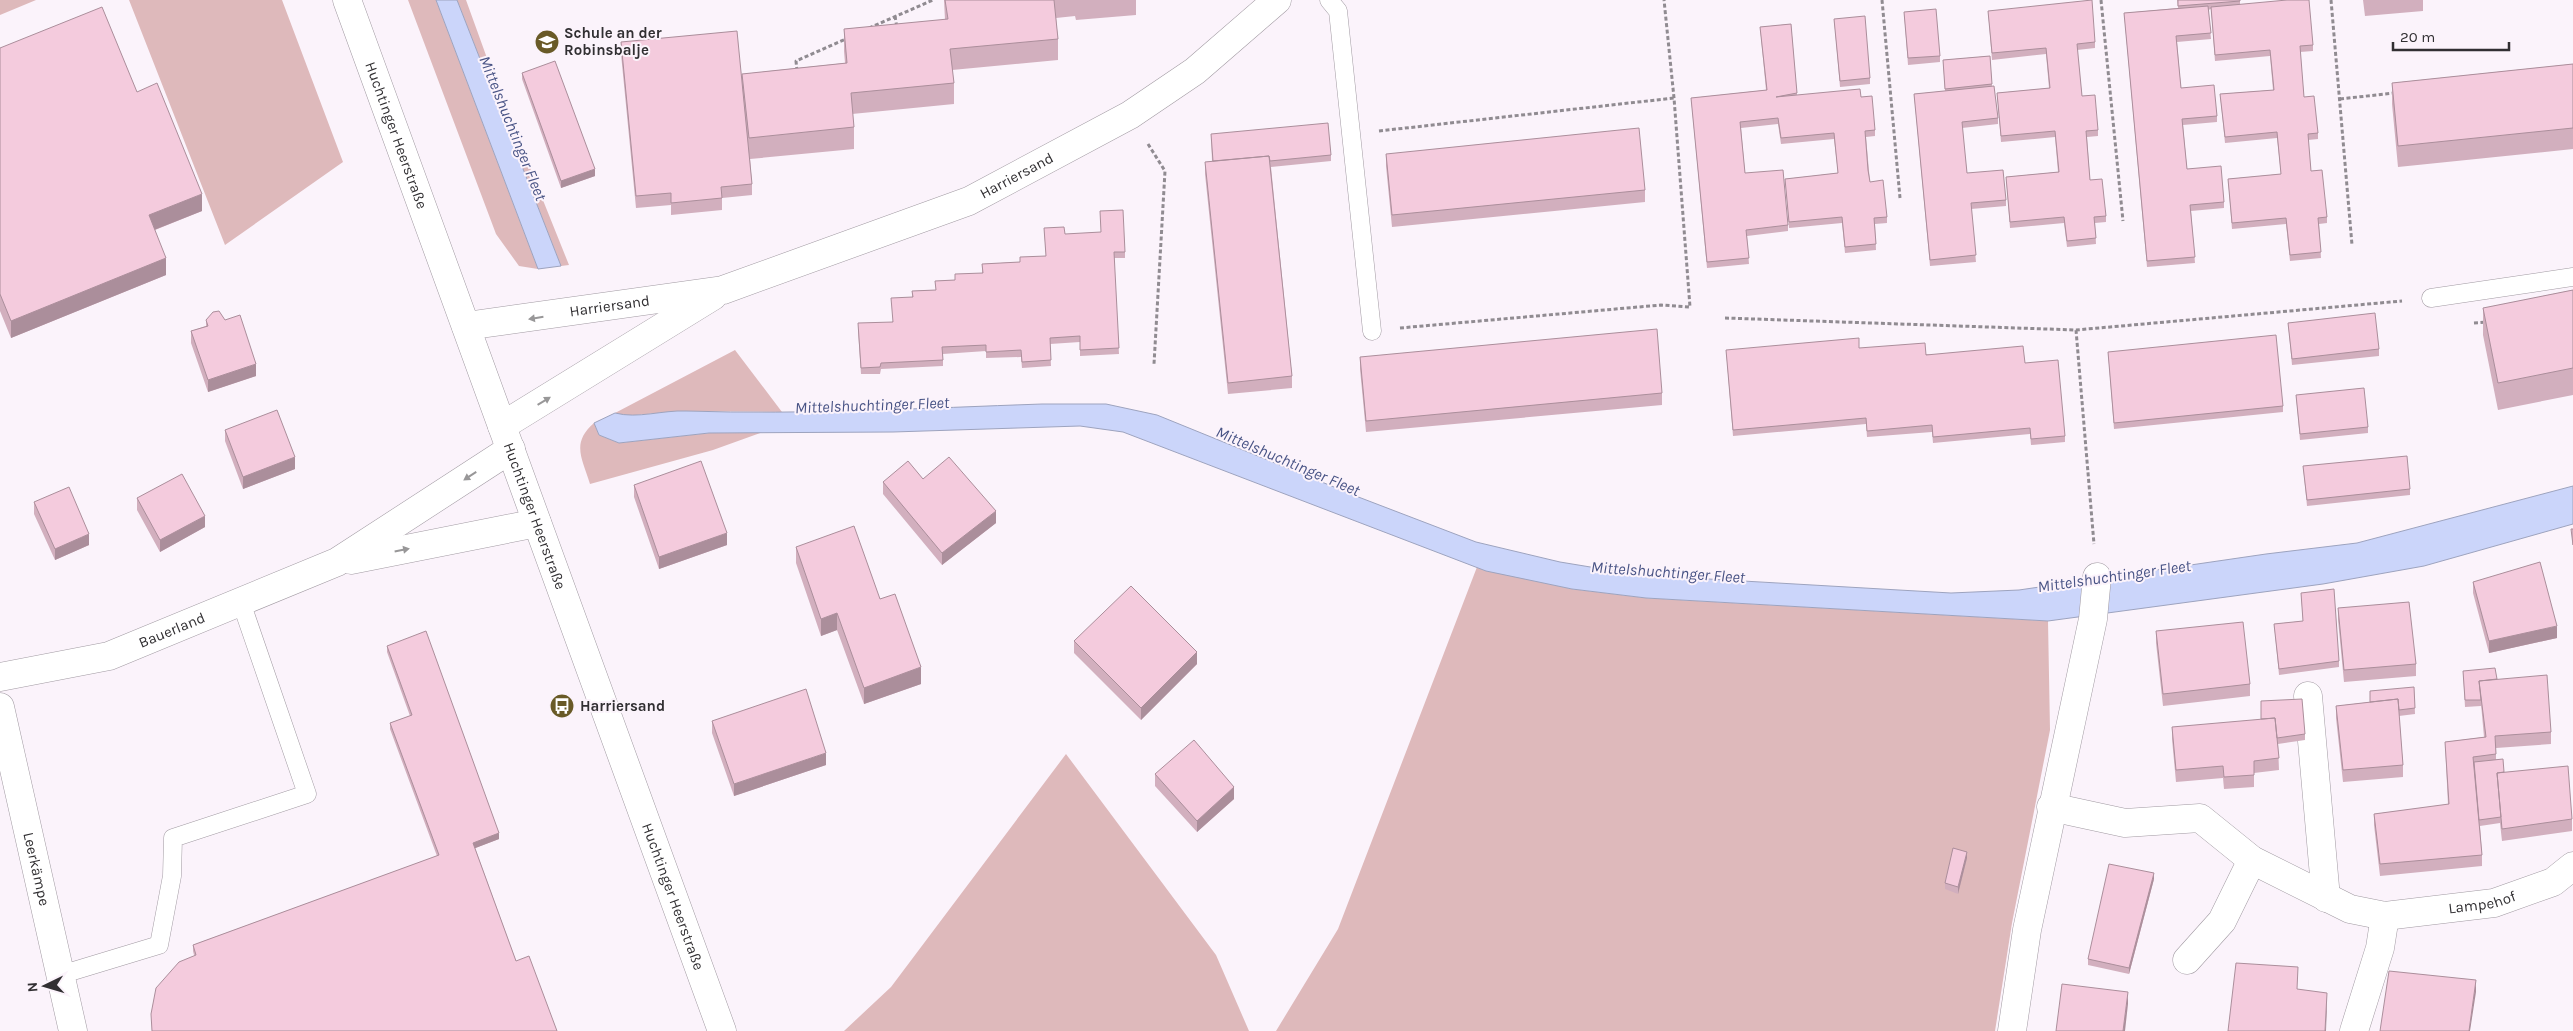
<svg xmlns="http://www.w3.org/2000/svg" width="2573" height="1031" font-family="Karla,sans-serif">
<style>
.green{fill:#deb9bb}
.water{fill:#cbd5fa;stroke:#9da3be}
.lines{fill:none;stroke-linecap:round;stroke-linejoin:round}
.lane-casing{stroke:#a19aa2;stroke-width:19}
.street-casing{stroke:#a19aa2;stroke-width:29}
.secondary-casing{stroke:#a19aa2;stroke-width:29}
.path{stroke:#908b91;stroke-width:3;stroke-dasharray:4 2.5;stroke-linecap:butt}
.lane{stroke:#fff;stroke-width:18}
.street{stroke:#fff;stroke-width:28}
.secondary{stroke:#fff;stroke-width:28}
.wall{fill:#d2afbe}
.shaded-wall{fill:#ab8e9b}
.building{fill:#f4cbdd;stroke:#ab8e9b}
.oneway{fill:#989798}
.labels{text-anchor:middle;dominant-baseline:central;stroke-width:4;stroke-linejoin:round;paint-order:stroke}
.poi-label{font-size:15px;font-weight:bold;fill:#312f32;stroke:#fbf3fb;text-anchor:start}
.street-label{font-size:15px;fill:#312f32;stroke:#fbf3fb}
.water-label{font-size:16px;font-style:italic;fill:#485385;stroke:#fbf3fb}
</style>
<rect width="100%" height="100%" fill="#fbf3fb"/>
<path class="green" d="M0,0H36L0,15Z
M129,0H282L343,162L225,245Z
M408,0H436L538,269L519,266L496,234Z
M457,0H466L496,83L569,265L561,266Z
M735,350L782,412L681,411L625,416L615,413Z
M594,423L599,435L619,443L709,433L763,432L713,450L590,484C582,458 571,443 594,423Z
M1477,567L1572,589L1646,598L2048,621L2050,730L2012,923L1995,1031H1276L1338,929Z
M1066,754L1216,955L1249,1031H844L891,987Z"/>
<path class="water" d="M436,0H457L561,266L538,269Z
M1042,404H1106L1157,415L1361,498L1476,542L1560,562L1639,575L1951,593L2019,590L2266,554L2357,543L2573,486V524L2424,566L2323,584L2048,621L1646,598L1572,589L1486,571L1123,432L1080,426L893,432L709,433L619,443L599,435L594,423L615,413C638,419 662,410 686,411C805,415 924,408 1042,404Z"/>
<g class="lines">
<defs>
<path id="lane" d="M1329,0L1338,11L1372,331
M2431,298L2573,277
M60,975L159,945L172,876L173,838L307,794L241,602"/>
<g id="street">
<path id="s1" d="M466,326L723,290L969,201L1130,115L1195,71L1277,0"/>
<path d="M502,426L713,296"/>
<path d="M351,560L537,523"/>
<path id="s2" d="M0,677L109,656L337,562L511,449"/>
<path d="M2308,696L2326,898"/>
<path id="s3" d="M0,707L73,1031"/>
<path id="s4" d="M2051,807L2125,823L2200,818L2252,860L2350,909L2385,916L2494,903L2553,882L2573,866"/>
<path d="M2187,960L2222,921L2252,860"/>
<path d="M2012,1031L2027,930L2093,619L2097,577"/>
<path d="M2354,1031L2380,948L2385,916"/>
</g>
<g id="secondary">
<path id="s5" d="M347,0L722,1031"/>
</g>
</defs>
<use href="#lane" class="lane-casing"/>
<use href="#street" class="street-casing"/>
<use href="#secondary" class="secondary-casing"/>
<path class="path" d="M1882,0L1900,198
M2101,0L2123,221
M2331,0L2352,245
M895,16L897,28
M869,28L933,0
M797,71L796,61L848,38
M2340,99L2394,93
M1379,131L1674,98
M1148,144L1165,171L1154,364
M1725,318L2076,330L2402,301
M2474,323L2487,322
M1400,328L1661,305L1690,307L1674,98L1664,0
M2076,330L2094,544"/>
<use href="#lane" class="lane"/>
<use href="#street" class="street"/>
<use href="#secondary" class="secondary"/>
</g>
<path class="wall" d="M944,0H1136V15L1076,20L1075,16L1056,18L1058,39V60L952,70L954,83V104L852,114L854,127V149L750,159L752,184V195L722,198V210L671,215V205L636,208L621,54V42L742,83V74L845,63L844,51V29L945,20Z
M2177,0H2240V4L2313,45V51L2300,52L2304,97L2318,133V139L2308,140L2311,171L2327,217V223L2319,224L2321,258L2290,261L2286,224L2232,229L2228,179L2281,174L2277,138L2225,143L2220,94L2273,90L2270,56L2215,61L2211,9L2208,10L2211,39L2177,42L2181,88L2217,116V122L2183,125L2187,169L2224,202V208L2191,211L2195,263L2147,267L2124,13L2178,8Z
M2363,0H2423V11L2365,16Z
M1988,11L2095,42V48L2077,50L2082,96L2098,130V136L2087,137L2090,180L2106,216V222L2095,223L2096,244L2067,247L2064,223L2010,228L2006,177L2058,172L2055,137L2001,142L1997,93L2049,88L2046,54L1992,60Z
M1904,12L1940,56V62L1908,65Z
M1834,19L1870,78V84L1840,87Z
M1791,24L1797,95L1861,97L1875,130V136L1866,137L1870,182L1887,217V223L1875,224L1876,250L1845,253L1842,223L1789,228L1785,179L1838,173L1834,139L1781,144L1778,124L1741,128L1745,173L1788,225V231L1747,236L1749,264L1707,268L1691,98L1766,90L1760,27Z
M0,48L137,92L202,211L155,230L166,275L11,338L0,311Z
M1990,56L1992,86L1998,118V124L1962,128L1967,173L2006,200V206L1971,209L1976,262L1930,266L1914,94L1945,91L1943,60Z
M2573,64V149L2398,167L2392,104V83Z
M522,73L595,176L561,188L522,79Z
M1211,134L1331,155V161L1271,167L1292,376V388L1228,394L1205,174V162L1212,161Z
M1386,154L1645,190V202L1392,227L1386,166Z
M1044,228L1065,234L1125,252V258H1114L1119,354L1080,356V342L1050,344L1051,366L1022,368L1021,357L986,358V351L943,354V366L881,369L880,374H861L858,330L892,322L912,297V291L936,290L935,281L955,280L982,273V264L1020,262L1046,256Z
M2573,290V395L2498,410L2483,335V308Z
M206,320L256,376L208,392L191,343V331L206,326Z
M2288,323L2379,349V356L2292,365Z
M1859,348L2025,363L2065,436V442L2031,445L2030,434L1933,443L1932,432L1867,437L1866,424L1733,436L1726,350Z
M2108,352L2283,406V412L2114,429Z
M1360,357L1662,393V405L1366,432L1360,369Z
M2296,395L2368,427V433L2300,440Z
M225,430L295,469L243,489L225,441Z
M2303,466L2410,489V495L2307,506Z
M923,479L996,523L942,565L883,494V482Z
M634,485L727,545L659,569L634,497Z
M137,498L205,527L160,552L137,510Z
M34,502L89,545L55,560L34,514Z
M796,547L880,599L921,684L864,704L837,630L821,636L796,563Z
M2473,582L2557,638L2489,653L2473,593Z
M2301,593L2339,661V667L2279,675L2274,624L2303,621Z
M2338,608L2416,664V676L2344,682L2338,620Z
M2156,631L2250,684V696L2163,706L2156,643Z
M1074,641L1197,664L1141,720L1074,653Z
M387,646L499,839L475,848L516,961L557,1031L194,955L193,951V945L437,856L390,729V723L410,716L387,652Z
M2463,671L2497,679L2551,732V744L2496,748V759L2504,772L2572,819V831L2502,841L2500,823L2480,826L2482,855V866L2380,876L2374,825V814L2448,805L2445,742L2484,737L2481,704V706L2465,707Z
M2414,687L2415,714L2399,716L2403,765V777L2343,782L2336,718V706L2370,702Z
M712,721L826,765L734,796L712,733Z
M2172,727L2305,734V740L2278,744L2279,770L2254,773V787L2224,789L2223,778L2176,782L2172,739Z
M1155,774L1234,799L1197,832L1155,786Z
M1967,858L1958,894L1945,889V883Z
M2154,879L2129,974L2088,965V959Z"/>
<path class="shaded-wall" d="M595,169V176L561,188V181Z
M202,194V211L149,232V215Z
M166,258V275L11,338V321Z
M256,364V376L208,392V380Z
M295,457V469L243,489V477Z
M996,511V523L942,565V553Z
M205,516V527L160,552V540Z
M727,533V545L659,569V557Z
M89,534V545L55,560V549Z
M837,613V630L821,636V619Z
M2557,626V638L2489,653V641Z
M1197,652V664L1141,720V708Z
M921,667V684L864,704V688Z
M826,753V765L734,796V784Z
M1234,787V799L1197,832V821Z
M499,833V839L473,849V843Z
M1967,852V858L1958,894V887Z
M2154,873V879L2129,974V968Z
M2476,980V992L2470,1031H2469Z
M2128,992V1004L2125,1031H2123Z
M2327,993V1005L2326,1031H2325Z"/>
<path class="building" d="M945,0H1054L1058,39L950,49L954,83L851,93L854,127L749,138L742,74L847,63L844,29L948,19Z
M2092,0L2095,42L2077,44L2082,96L2095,95L2098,130L2086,131L2090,180L2102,179L2106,216L2094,217L2096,238L2067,241L2064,217L2010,222L2006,177L2059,172L2055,131L2001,136L1997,93L2050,88L2046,48L1992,53L1988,11Z
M2178,0H2240V1L2178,6Z
M2287,0H2309L2313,45L2300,46L2304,97L2314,96L2318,133L2308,134L2311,171L2322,170L2327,217L2318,218L2321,252L2290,255L2286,218L2232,223L2228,179L2281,174L2277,132L2225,137L2220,94L2274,90L2270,50L2215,55L2211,7Z
M2208,6L2211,33L2176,36L2181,88L2214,85L2217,116L2182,119L2187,169L2221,166L2224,202L2190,205L2195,257L2147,261L2124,13Z
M102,7L137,92L157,83L202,194L149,215L166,258L11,321L0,294V48Z
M1936,9L1940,56L1908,58L1904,12Z
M1865,16L1870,78L1840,81L1834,19Z
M1791,24L1797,93L1776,97L1860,89L1861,97L1872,96L1875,130L1865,131L1868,170L1870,182L1883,180L1887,217L1874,218L1876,244L1845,247L1842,217L1789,222L1785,179L1838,173L1834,133L1781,138L1778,118L1740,122L1745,173L1783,170L1788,225L1746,230L1749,258L1707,262L1691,98L1767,90L1760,27Z
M737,31L752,184L721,187L722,198L671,203V193L636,196L621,42Z
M1990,56L1992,84L1945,89L1943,60Z
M555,61L595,169L561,181L522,73Z
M2573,64V128L2398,146L2392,83Z
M1994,86L1998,118L1962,122L1967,173L2003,170L2006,200L1971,203L1976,255L1930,260L1914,94Z
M1328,123L1331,155L1270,161L1269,156L1213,161L1211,134Z
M1639,128L1645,190L1392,215L1386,154Z
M1269,156L1292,376L1228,383L1205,162Z
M1123,210L1125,252H1114L1119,348L1080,350V336L1050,338L1051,360L1022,362L1021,350L986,352V345L942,347L943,360L881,363L880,367L861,368L858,323L893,322L891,298L913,297L912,291L936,290L935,281L955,280V274L983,273L982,264L1020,262V257L1046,256L1044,228L1064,227L1065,234L1101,232L1100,211Z
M2573,290V368L2498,383L2483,308Z
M219,311L225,320L240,315L256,364L208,380L191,331L208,326L206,320L213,312Z
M2375,313L2379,349L2292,359L2288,323Z
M1657,329L1662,393L1366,421L1360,357Z
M2276,335L2283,406L2114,423L2108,352Z
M1859,338V348L1925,343L1926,355L2023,346L2025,363L2058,360L2065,436L2031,439L2030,428L1933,437L1932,425L1867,431L1866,418L1733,430L1726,350Z
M2364,388L2368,427L2300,434L2296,395Z
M277,410L295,457L243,477L225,430Z
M2407,456L2410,489L2307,500L2303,466Z
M949,457L996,511L942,553L883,482L908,461L923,479Z
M701,461L727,533L659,557L634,485Z
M182,474L205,516L160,540L137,498Z
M69,487L89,534L55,549L34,502Z
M854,526L880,599L895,594L921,667L864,688L837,613L821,619L796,547Z
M2571,529H2573V545Z
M2540,562L2557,626L2489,641L2473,582Z
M1131,586L1197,652L1141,708L1074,641Z
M2334,589L2339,661L2279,669L2274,624L2303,621L2301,593Z
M2409,602L2416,664L2344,670L2338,608Z
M2243,622L2250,684L2163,694L2156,631Z
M426,631L499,833L473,843L516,961L529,956L557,1031H152L151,1014L156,988L179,962L196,955L193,945L439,855L390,723L412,715L387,646Z
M2495,668L2497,679L2479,681L2481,700H2465L2463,671Z
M2547,675L2551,732L2495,736L2496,754L2473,757L2482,855L2380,864L2374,814L2449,804L2445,742L2486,737L2479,681Z
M2414,687L2415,708L2399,710L2398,699L2370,702V691Z
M806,689L826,753L734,784L712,721Z
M2302,699L2305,734L2277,738L2275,718L2261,719V701Z
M2398,699L2403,765L2343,770L2336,706Z
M2275,718L2279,758L2254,761V775L2224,777L2223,766L2176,770L2172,727Z
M1194,740L1234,787L1197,821L1155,774Z
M2503,759L2504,772L2497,773L2501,817L2479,820L2474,762Z
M2568,766L2572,819L2502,829L2497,773Z
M1953,848L1967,852L1958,887L1945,883Z
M2109,864L2154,873L2129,968L2088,959Z
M2236,963L2298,967L2297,989L2327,993L2325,1031H2228Z
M2389,971L2476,980L2469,1031H2380Z
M2062,984L2128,992L2123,1031H2056Z"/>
<defs><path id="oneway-solid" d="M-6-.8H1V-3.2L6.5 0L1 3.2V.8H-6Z" transform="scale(1.25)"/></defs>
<g class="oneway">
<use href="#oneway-solid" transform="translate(536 318) rotate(171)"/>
<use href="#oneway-solid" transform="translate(544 401) rotate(-31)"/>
<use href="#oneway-solid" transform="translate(470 476) rotate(147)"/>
<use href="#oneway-solid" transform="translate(402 550) rotate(-11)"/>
</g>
<defs>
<symbol id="school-disc" viewBox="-11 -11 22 22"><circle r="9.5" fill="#695a27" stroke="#fbf3fb"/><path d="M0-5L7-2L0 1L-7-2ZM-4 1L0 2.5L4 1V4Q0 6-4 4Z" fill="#fff"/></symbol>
<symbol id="bus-disc" viewBox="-11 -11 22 22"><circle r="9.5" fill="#695a27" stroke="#fbf3fb"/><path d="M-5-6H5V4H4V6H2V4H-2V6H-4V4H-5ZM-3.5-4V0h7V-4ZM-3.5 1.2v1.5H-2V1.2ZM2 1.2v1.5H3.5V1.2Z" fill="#fff"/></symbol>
</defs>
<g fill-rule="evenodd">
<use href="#school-disc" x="533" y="28" width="28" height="28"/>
<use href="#bus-disc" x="548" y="692" width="28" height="28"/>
</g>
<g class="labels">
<g class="poi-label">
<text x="564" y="33">Schule an der<tspan x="564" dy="17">Robinsbalje</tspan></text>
<text x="580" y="706">Harriersand</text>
</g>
<g class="street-label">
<text stroke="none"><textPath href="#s5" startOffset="144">Huchtinger Heerstraße</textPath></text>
<text stroke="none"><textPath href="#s1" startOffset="575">Harriersand</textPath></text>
<text stroke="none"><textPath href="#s1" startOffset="145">Harriersand</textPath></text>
<text stroke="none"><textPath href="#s5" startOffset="549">Huchtinger Heerstraße</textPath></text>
<text stroke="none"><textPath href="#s2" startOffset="179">Bauerland</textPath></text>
<text stroke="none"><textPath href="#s3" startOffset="166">Leerkämpe</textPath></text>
<text stroke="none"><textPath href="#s5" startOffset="954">Huchtinger Heerstraße</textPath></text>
<text stroke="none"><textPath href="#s4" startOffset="461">Lampehof</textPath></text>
</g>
<g class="water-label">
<text transform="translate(513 128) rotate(68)">Mittelshuchtinger Fleet</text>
<text transform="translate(872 405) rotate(-2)">Mittelshuchtinger Fleet</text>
<text transform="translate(1288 461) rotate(23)">Mittelshuchtinger Fleet</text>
<text transform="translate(1668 572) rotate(4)">Mittelshuchtinger Fleet</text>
<text transform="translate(2114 576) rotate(-8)">Mittelshuchtinger Fleet</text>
</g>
</g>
<g transform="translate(45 986) rotate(265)" stroke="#fbf3fb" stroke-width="4" paint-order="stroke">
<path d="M0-4L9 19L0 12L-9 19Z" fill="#312f32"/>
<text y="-8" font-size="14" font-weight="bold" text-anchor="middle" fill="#312f32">N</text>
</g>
<path d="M2393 42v8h116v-8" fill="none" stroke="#312f32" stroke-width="2.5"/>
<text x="2400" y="42" font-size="15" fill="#312f32" stroke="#fbf3fb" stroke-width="4" paint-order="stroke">20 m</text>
</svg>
